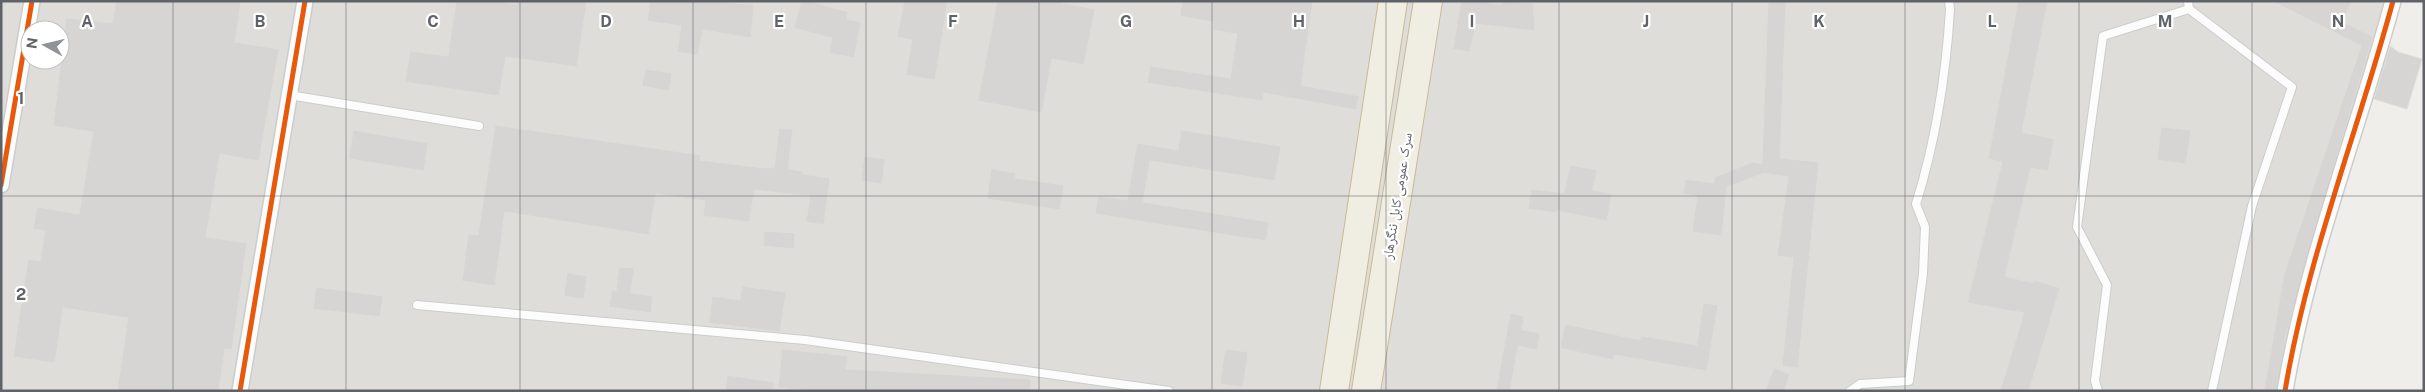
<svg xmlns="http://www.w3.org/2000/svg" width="2425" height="392" font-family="'Public Sans','Noto Naskh Arabic',sans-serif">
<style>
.industrial{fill:#dfddda;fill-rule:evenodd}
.building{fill:#d6d5d3;stroke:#deddd9}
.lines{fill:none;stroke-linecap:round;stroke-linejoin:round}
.lane-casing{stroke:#cbcccc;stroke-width:10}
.street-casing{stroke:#cbcccc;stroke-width:18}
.highway-casing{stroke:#c8b996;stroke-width:30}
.lane{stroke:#fdfcfc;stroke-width:8}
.street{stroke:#fdfcfc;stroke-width:15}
.highway{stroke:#f0ede3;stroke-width:28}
.cycleway-casing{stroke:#fff;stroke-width:8}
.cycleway{stroke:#e8590c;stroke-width:5}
.grid{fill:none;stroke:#5f6368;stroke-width:1;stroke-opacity:0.55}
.labels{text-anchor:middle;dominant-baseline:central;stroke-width:4.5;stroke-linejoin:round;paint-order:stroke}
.street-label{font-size:14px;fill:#5f6368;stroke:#fff}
.grid-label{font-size:16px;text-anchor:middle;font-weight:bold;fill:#5f6368;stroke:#fff;stroke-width:4.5;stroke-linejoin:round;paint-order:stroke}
</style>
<rect width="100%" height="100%" fill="#efeeea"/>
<path class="industrial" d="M1,1H2393L2285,391H1ZM30,30H60V60H30Z"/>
<path class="building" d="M116,1H241L235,42L279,49L259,161L220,154L206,237L247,243L232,350L225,349L219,391H117L128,318L63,308L55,363L13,357L28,259L40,261L45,231L33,229L37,207L79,214L93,132L53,126L66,18L112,23Z
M456,1H498L516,4V1H587L577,67L506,57L499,96L405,82L410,51L448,56Z
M650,1H716L754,5L751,38L703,30L698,55L677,52L681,26L647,21Z
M801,1H809L848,12L847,19L861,22L854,58L829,53L832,38L794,28Z
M904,1H948L935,80L906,75L912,40L897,37Z
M997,1H1063L1062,3L1095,9L1084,65L1052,59L1042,113L978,101Z
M1182,1H1313L1301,85L1359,96L1356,110L1264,93L1263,101L1147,83L1150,66L1230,78L1237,34L1213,30V22L1180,16Z
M1461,1H1482L1501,5L1502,1L1533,3L1535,31L1476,24L1470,52L1453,49Z
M1768,1H1786L1780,158L1819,162L1798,368L1782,366L1793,258L1777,256L1788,177L1764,173L1727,187L1722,236L1692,232L1697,196L1683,194L1685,179L1714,183L1715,177L1753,162L1762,164Z
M2018,1H2048L2022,132L2054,139L2048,171L2031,168L2005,276L2033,283L2034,280L2060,288L2029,391H2000L2024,313L1967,303L2002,162L1988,159Z
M2272,1H2352L2342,21L2373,37L2311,241L2285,339L2276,391H2264L2284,274L2361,46Z
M2390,46L2398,52L2422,59L2407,109L2374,99Z
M645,69L672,73L669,91L642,86Z
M495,125L701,155L700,160L764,168V167L774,168L779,128L793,129L788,169L803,171V174L830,178L824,225L806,222L810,196L755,190L749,222L703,216L705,201L656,194L649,235L505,212L495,286L462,281L468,234L478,235Z
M2161,127L2191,130L2186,164L2157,160Z
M353,130L428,143L424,171L349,159Z
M1181,130L1281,146L1275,181L1150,161L1143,202L1269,222L1266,241L1095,214L1098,196L1127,200L1137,143L1178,150Z
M864,156L885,159L882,184L861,181Z
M1570,165L1597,170L1593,190L1612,194L1607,221L1557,211L1556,213L1528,209L1531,189L1564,193Z
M991,169L1016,173L1015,178L1064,185L1060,210L987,199Z
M764,231L795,233L794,249L763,246Z
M619,267L634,268L631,293L653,296L651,313L609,307L612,290L616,291Z
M567,273L587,276L584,299L564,296Z
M742,286L786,292L780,332L709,323L712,296L740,300Z
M316,287L383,296L380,317L313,309Z
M1703,303L1718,305L1707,371L1614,355L1613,360L1560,348L1565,324L1640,340L1641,336L1697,345Z
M1510,313L1524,316L1522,330L1540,333L1537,350L1518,346L1510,391H1496Z
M782,349L848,356L846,369L1031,379V391H808L778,388Z
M1225,349L1248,352L1243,387L1220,384Z
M1774,368L1790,374L1784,391H1765Z
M727,375L774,382V391H725Z"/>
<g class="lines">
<defs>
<path id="lane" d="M2188,1L2189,9L2292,87L2252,206L2212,391
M289,95L479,126
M417,305L805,340L1169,391
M1850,391L1860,384L1909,381L1923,274L1925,227L1916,204C1936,140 1946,76 1950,9L1949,1
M2098,391L2095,381L2107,285L2077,227L2103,36L2189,9"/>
<path id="street" d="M1,185L32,1
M240,391L305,1
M2285,391C2307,258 2358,131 2393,1"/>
<path id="highway" d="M1334,391L1393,1
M1366,391L1428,1"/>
</defs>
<use href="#lane" class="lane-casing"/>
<use href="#street" class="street-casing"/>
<use href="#highway" class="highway-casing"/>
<use href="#lane" class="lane"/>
<use href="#street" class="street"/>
<use href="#highway" class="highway"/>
<defs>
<path id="cycleway" d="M1,185L32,1
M240,391L305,1
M2285,391C2307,258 2358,131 2393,1"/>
</defs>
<use href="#cycleway" class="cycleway-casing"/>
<use href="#cycleway" class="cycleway"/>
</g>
<path class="grid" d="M173,1V391M346,1V391M520,1V391M693,1V391M866,1V391M1039,1V391M1212,1V391M1386,1V391M1559,1V391M1732,1V391M1905,1V391M2079,1V391M2252,1V391M1,196H2424"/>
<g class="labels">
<g class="street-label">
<text transform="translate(1397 196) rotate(-81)">سرک عمومی کابل ننگرهار</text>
</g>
</g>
<g class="grid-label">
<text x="87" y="27">A</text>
<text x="260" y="27">B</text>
<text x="433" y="27">C</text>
<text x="606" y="27">D</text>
<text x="779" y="27">E</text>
<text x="953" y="27">F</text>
<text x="1126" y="27">G</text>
<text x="1299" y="27">H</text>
<text x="1472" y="27">I</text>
<text x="1646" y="27">J</text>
<text x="1819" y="27">K</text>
<text x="1992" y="27">L</text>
<text x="2165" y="27">M</text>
<text x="2338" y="27">N</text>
<text x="21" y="104">1</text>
<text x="21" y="300">2</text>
</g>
<rect width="2425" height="392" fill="none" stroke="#5f6368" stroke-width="5"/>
<g transform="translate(45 45) rotate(278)"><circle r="24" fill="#ffffff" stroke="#bfc1c3"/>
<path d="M0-4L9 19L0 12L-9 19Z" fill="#919496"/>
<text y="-8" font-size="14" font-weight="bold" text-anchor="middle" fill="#5f6368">N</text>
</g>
</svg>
